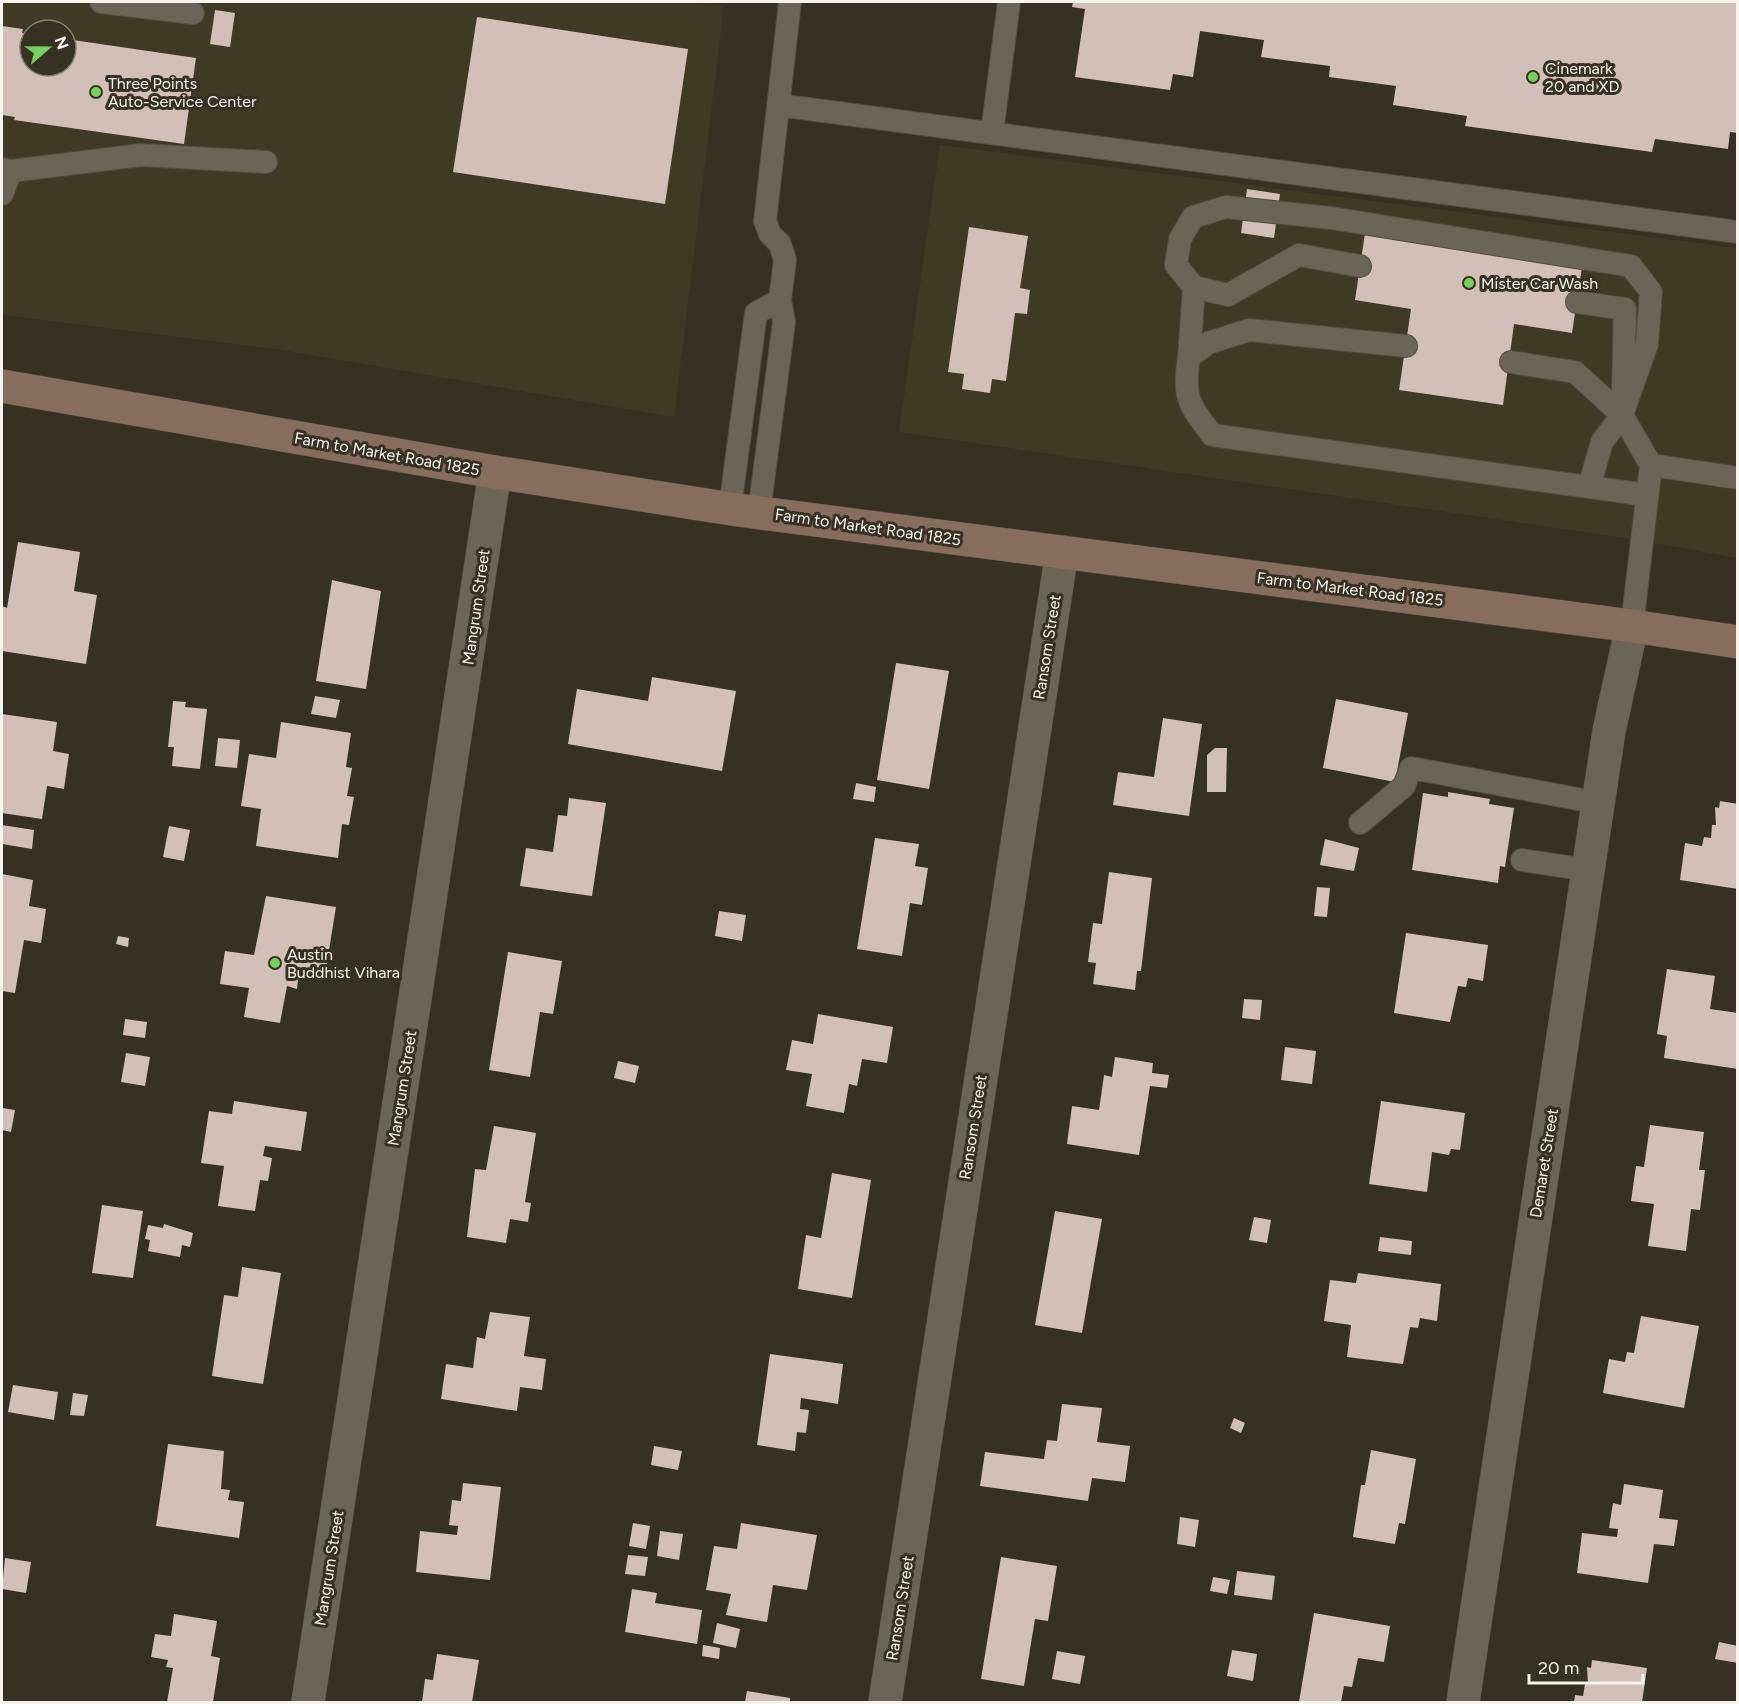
<svg xmlns="http://www.w3.org/2000/svg" width="1739" height="1704" font-family="Figtree,sans-serif">
<style>
.built{fill:#403925;fill-rule:evenodd}
.building{fill:#d2bfb7}
.lines{fill:none;stroke-linecap:round;stroke-linejoin:round}
.lane-casing{stroke:#524e42;stroke-width:24}
.street-casing{stroke:#524e42;stroke-width:34}
.secondary-casing{stroke:#524e42;stroke-width:34}
.lane{stroke:#6a6556;stroke-width:22}
.street{stroke:#6a6556;stroke-width:33}
.secondary{stroke:#876d5e;stroke-width:33}
.poi-dot{fill:#73d25d;stroke:#363123;stroke-width:2}
.labels{text-anchor:middle;dominant-baseline:central;stroke-width:6;stroke-linejoin:round;paint-order:stroke}
.poi-label{font-size:16px;fill:#f8f5ec;stroke:#363123;text-anchor:start}
.street-label{font-size:16px;fill:#f8f5ec;stroke:#363123}
</style>
<rect width="100%" height="100%" fill="#363123"/>
<path class="built" d="M2,2H690L724,6L674,417L282,350L2,315ZM30,30H66V66H30Z
M940,145L1737,248V558L1632,539L899,432Z"/>
<path class="building" d="M1073,2H1738V133L1730,132L1728,149L1655,139L1652,152L1465,126L1467,116L1393,105L1396,86L1329,77L1330,66L1261,57L1264,40L1200,31L1193,77L1173,74L1170,90L1075,77L1085,9L1072,7Z
M215,10L235,13L230,47L210,44Z
M477,17L688,49L665,204L453,172Z
M2,26L23,29L22,33L30,34V66H66V39L196,58L184,144L14,120L15,117L2,115Z
M1247,189L1280,194L1274,238L1241,233Z
M969,227L1028,236L1020,288L1030,290L1027,314L1015,313L1006,381L992,379L990,393L962,389L964,374L948,372Z
M1365,233L1582,267L1572,333L1514,324L1503,405L1399,390L1411,309L1355,300Z
M18,542L80,552L74,591L97,595L86,664L2,651V606L7,608Z
M332,580L381,591L366,689L316,681Z
M896,663L949,671L929,789L877,780Z
M652,677L736,691L722,771L568,744L577,689L648,701Z
M315,696L340,700L336,718L311,714Z
M1336,699L1408,713L1395,782L1323,768Z
M173,701L186,702L185,707L207,709L200,769L172,766L174,747H168Z
M2,714L57,722L53,751L69,754L64,789L47,786L42,819L2,813Z
M1163,718L1202,724L1189,816L1113,805L1118,772L1154,777Z
M281,722L351,733L346,767L352,768L347,796L354,797L349,825L342,824L338,858L256,846L261,809L241,806L249,754L276,758Z
M218,738L240,740L237,768L215,766Z
M1215,748H1227L1226,792H1207V755Z
M856,783L876,787L874,802L853,799Z
M1448,792L1490,799L1489,804L1514,808L1505,867L1500,866L1498,883L1412,870L1423,793L1448,797Z
M569,798L606,803L592,896L520,886L526,848L553,852L558,815L567,816Z
M1720,801L1738,804V889L1680,880L1685,843L1702,846L1704,837L1711,838L1712,825H1716L1715,807L1719,808Z
M2,825L34,830L32,849L2,844Z
M169,826L190,830L184,861L163,857Z
M875,838L919,844L915,866L928,868L922,905L910,903L902,956L857,949Z
M1325,839L1359,848L1354,871L1320,865Z
M1109,872L1152,878L1141,971H1137L1135,990L1093,984L1096,963L1088,962L1093,923L1102,924Z
M2,874L33,880L29,906L46,909L41,943L24,940L15,993L2,991Z
M1317,887L1330,888L1327,917L1314,916Z
M266,896L336,907L325,975L299,971L297,989L287,986L280,1023L244,1017L249,988L220,984L225,951L254,955Z
M719,911L746,915L742,941L715,936Z
M1406,933L1488,945L1483,981L1468,978L1466,987L1458,986L1450,1022L1394,1013Z
M118,936L129,938L128,947L116,944Z
M508,952L562,961L553,1014L540,1012L530,1077L489,1070Z
M1667,969L1715,976L1710,1009L1738,1013V1069L1664,1058L1667,1036L1657,1034Z
M1244,999L1262,1000L1260,1020L1242,1018Z
M818,1014L893,1027L887,1063L862,1059L857,1086L849,1084L844,1113L806,1106L812,1074L786,1070L792,1040L813,1044Z
M125,1019L147,1022L145,1038L123,1035Z
M1285,1047L1316,1051L1312,1084L1281,1080Z
M126,1053L150,1057L145,1086L121,1082Z
M1115,1057L1153,1063L1152,1073L1169,1075L1167,1088L1150,1086L1139,1155L1067,1144L1072,1106L1099,1110L1104,1075L1112,1077Z
M618,1061L639,1066L635,1083L614,1078Z
M234,1101L307,1112L301,1151L265,1146L263,1156L272,1158L268,1181L260,1180L255,1211L218,1206L224,1166L201,1163L209,1111L232,1114Z
M1381,1101L1465,1113L1460,1150L1451,1149L1449,1155L1432,1152L1427,1192L1369,1184Z
M2,1108L15,1110L11,1132L2,1130Z
M1650,1125L1704,1132L1699,1170H1705L1700,1210L1691,1209L1686,1251L1648,1246L1654,1204L1631,1201L1636,1166L1644,1167Z
M494,1126L536,1133L525,1202L531,1203L528,1222L510,1219L506,1243L467,1237L475,1169L486,1170Z
M832,1173L871,1180L852,1298L798,1289L806,1235L821,1238Z
M102,1205L143,1211L133,1278L92,1273Z
M1055,1211L1102,1219L1082,1333L1035,1325Z
M1254,1217L1271,1220L1267,1243L1249,1240Z
M164,1224L193,1233L190,1247L182,1245L180,1257L148,1251L150,1240L145,1239L148,1225L163,1228Z
M1380,1237L1412,1241L1411,1255L1378,1251Z
M242,1267L281,1273L263,1384L212,1376L224,1295L238,1297Z
M1358,1273L1441,1284L1437,1321L1420,1318L1418,1328L1410,1327L1403,1364L1347,1357L1351,1325L1324,1321L1330,1280L1356,1283Z
M490,1312L530,1317L524,1356L546,1359L542,1390L520,1387L517,1411L441,1399L446,1364L473,1368L477,1337L485,1339Z
M1641,1316L1699,1326L1684,1408L1603,1393L1609,1359L1625,1362L1627,1352L1634,1353Z
M770,1354L843,1364L838,1404L801,1398L800,1409L809,1410L806,1433L797,1432L795,1451L757,1445Z
M13,1385L58,1392L54,1420L8,1412Z
M73,1393L88,1395L84,1416L70,1415Z
M1062,1404L1102,1408L1097,1442L1130,1446L1125,1482L1092,1478L1088,1501L980,1486L985,1452L1044,1459L1047,1440L1057,1441Z
M1234,1418L1245,1423L1241,1433L1230,1428Z
M168,1444L224,1451L221,1489L230,1490L228,1500L244,1502L239,1538L156,1526Z
M654,1446L682,1451L678,1470L651,1465Z
M1371,1450L1416,1459L1405,1524L1399,1523L1395,1544L1353,1537L1361,1485H1365Z
M463,1483L501,1487L490,1580L416,1572L420,1531L457,1535L458,1526L449,1525L452,1500L461,1501Z
M1624,1484L1663,1490L1659,1518L1678,1520L1674,1546L1654,1544L1648,1583L1577,1573L1582,1533L1617,1537L1618,1529L1609,1528L1613,1503L1621,1505Z
M1180,1517L1199,1520L1195,1547L1177,1544Z
M633,1523L650,1526L646,1549L629,1546Z
M741,1523L817,1535L807,1590L773,1585L767,1622L726,1615L731,1594L706,1590L714,1546L737,1549Z
M660,1531L683,1534L679,1560L657,1556Z
M628,1555L648,1557L645,1576L625,1574Z
M1001,1557L1057,1566L1048,1621L1035,1619L1024,1686L981,1679Z
M5,1558L31,1562L26,1593L2,1589Z
M1237,1571L1275,1576L1272,1600L1234,1595Z
M1213,1577L1230,1580L1227,1594L1210,1591Z
M632,1589L657,1593L655,1603L702,1610L697,1644L625,1632Z
M1314,1613L1390,1626L1384,1662L1358,1658L1352,1687L1344,1686L1341,1702H1299Z
M174,1614L217,1621L211,1656L220,1658L213,1702H167L173,1668L166,1667L168,1660L151,1657L155,1634L171,1636Z
M717,1623L740,1629L736,1648L713,1643Z
M1719,1642L1738,1646V1663L1715,1659Z
M703,1645L720,1648L719,1659L702,1656Z
M1232,1650L1257,1654L1253,1681L1227,1676Z
M1057,1651L1085,1656L1080,1684L1052,1679Z
M437,1654L479,1660L472,1702H422L425,1679L433,1680Z
M1592,1660L1647,1668L1642,1702H1574L1575,1695L1583,1696L1585,1684H1588L1587,1667L1591,1668Z
M747,1691L790,1698V1702H745Z"/>
<g class="lines">
<defs>
<path id="lane" d="M101,2L193,13
M778,105L1738,232
M992,133L1009,2
M2,169L11,171L141,155L266,162
M2,194L11,171
M1360,266L1299,255L1228,295L1194,287L1176,265L1180,239L1193,217L1226,207L1331,218L1631,266L1651,292L1647,344L1622,415L1602,442L1589,487
M1577,302L1625,309L1623,392
M1406,346L1249,330L1208,343L1189,357C1183,397 1188,403 1212,435L1647,495
M1189,357L1194,287
M1511,362L1575,372L1622,415L1651,465L1632,626
M1651,465L1738,478
M730,508L756,313L780,300
M759,512L784,322L780,300L785,260L780,244L770,234L765,221L790,2
M1360,823L1404,786L1411,768L1599,803
M1522,860L1588,870"/>
<path id="street" d="M308,1702L495,472
M885,1702L1062,552
M1463,1702L1609,731L1632,626"/>
<path id="secondary" d="M2,386L495,472L738,510L1632,626L1738,642"/>
</defs>
<use href="#lane" class="lane-casing"/>
<use href="#street" class="street-casing"/>
<use href="#secondary" class="secondary-casing"/>
<use href="#lane" class="lane"/>
<use href="#street" class="street"/>
<use href="#secondary" class="secondary"/>
</g>
<g class="poi-dot">
<circle cx="1533" cy="77" r="6"/>
<circle cx="96" cy="92" r="6"/>
<circle cx="1469" cy="283" r="6"/>
<circle cx="275" cy="963" r="6"/>
</g>
<g class="labels">
<g class="poi-label">
<text x="1545" y="68">Cinemark<tspan x="1545" dy="18">20 and XD</tspan></text>
<text x="108" y="83">Three Points<tspan x="108" dy="18">Auto-Service Center</tspan></text>
<text x="1481" y="283">Mister Car Wash</text>
<text x="287" y="954">Austin<tspan x="287" dy="18">Buddhist Vihara</tspan></text>
</g>
<g class="street-label">
<text transform="translate(387 454) rotate(10)">Farm to Market Road 1825</text>
<text transform="translate(868 527) rotate(8)">Farm to Market Road 1825</text>
<text transform="translate(1350 589) rotate(7)">Farm to Market Road 1825</text>
<text transform="translate(476 607) rotate(-82)">Mangrum Street</text>
<text transform="translate(1047 647) rotate(-81)">Ransom Street</text>
<text transform="translate(402 1088) rotate(-81)">Mangrum Street</text>
<text transform="translate(973 1127) rotate(-81)">Ransom Street</text>
<text transform="translate(1544 1163) rotate(-81)">Demaret Street</text>
<text transform="translate(329 1568) rotate(-81)">Mangrum Street</text>
<text transform="translate(900 1608) rotate(-81)">Ransom Street</text>
</g>
</g>
<rect width="1739" height="1704" fill="none" stroke="#f8f5ec" stroke-width="6"/>
<g transform="translate(48 48) rotate(70)"><circle r="28" fill="#363123" stroke="#847f73" stroke-width="1.5"/>
<path d="M0-4.5L10 22L0 15L-10 22Z" fill="#73d25d"/>
<text y="-9" font-size="16" font-weight="bold" text-anchor="middle" fill="#f8f5ec">N</text>
</g>
<path d="M1529 1674v9h114v-9" fill="none" stroke="#f8f5ec" stroke-width="3"/>
<text x="1538" y="1674" font-size="18" fill="#f8f5ec" stroke="#363123" stroke-width="4.5" paint-order="stroke">20 m</text>
</svg>
